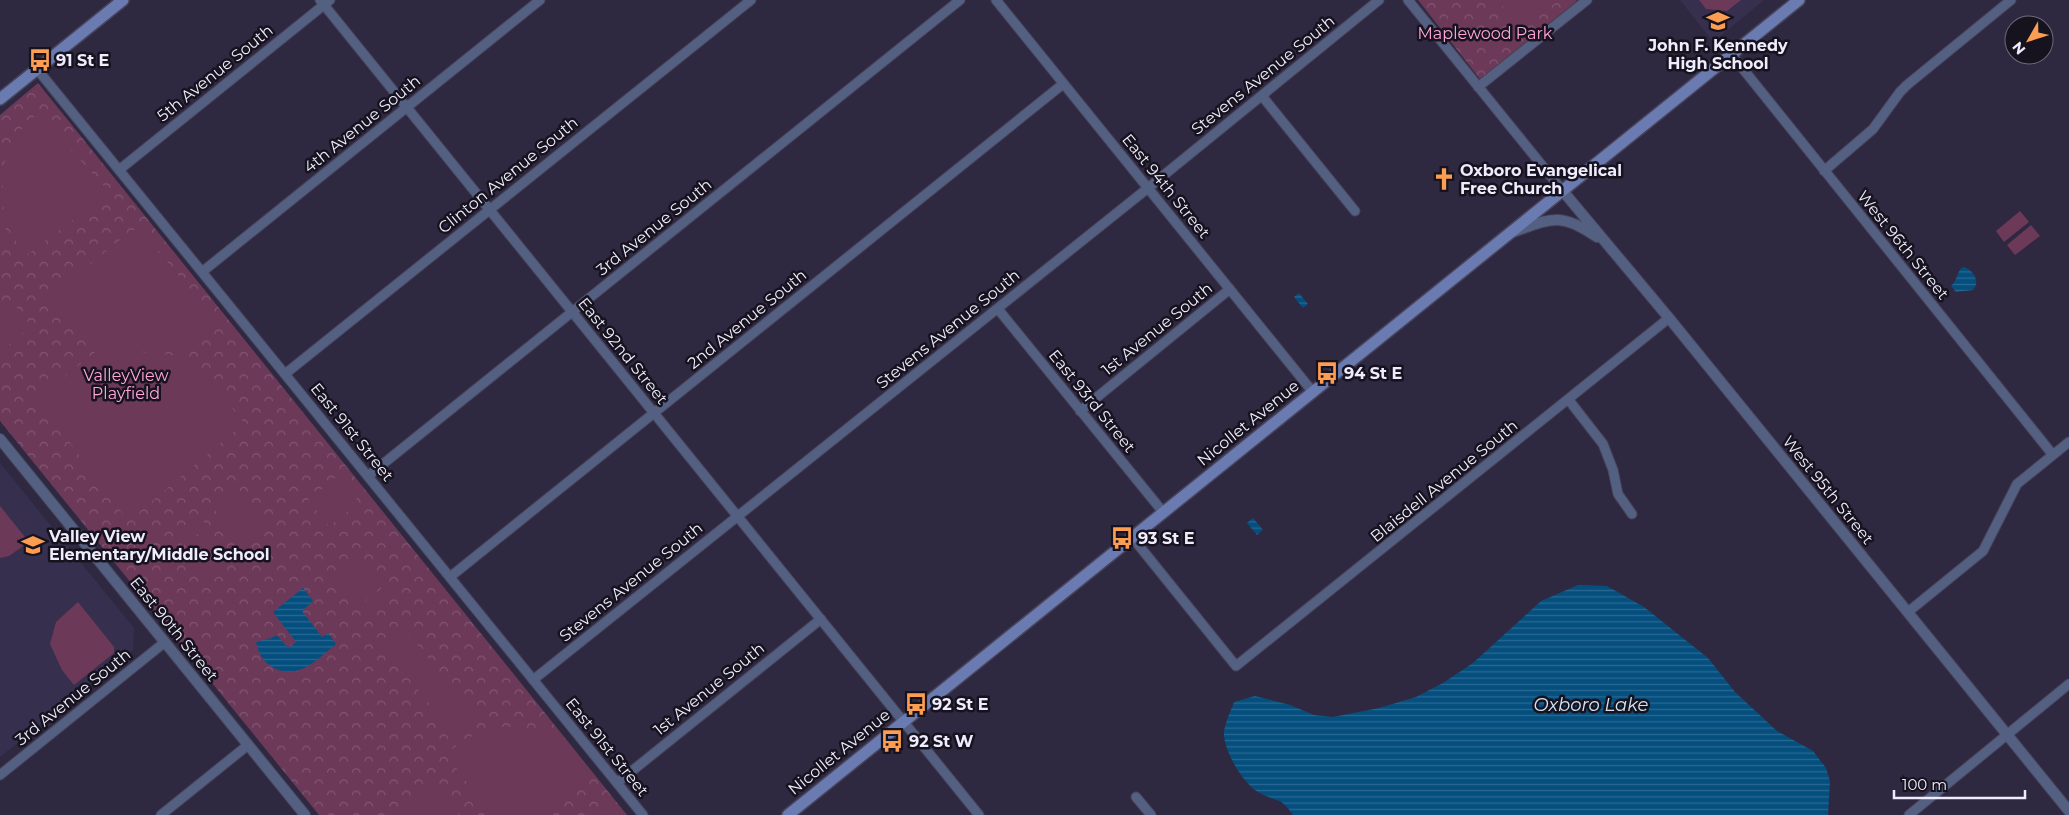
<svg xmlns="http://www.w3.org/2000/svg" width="2069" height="815" font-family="Montserrat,sans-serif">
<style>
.built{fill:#372f4e}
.park{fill:url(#park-crowns)}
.garden{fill:#6d3959}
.water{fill:url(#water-rules)}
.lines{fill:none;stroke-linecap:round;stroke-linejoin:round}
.minor-casing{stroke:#49445b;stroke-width:11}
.tertiary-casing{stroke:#49445b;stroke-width:12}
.secondary-casing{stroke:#49445b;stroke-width:14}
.minor{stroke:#546082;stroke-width:9}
.tertiary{stroke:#546082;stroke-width:10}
.secondary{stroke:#697bb1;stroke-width:11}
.labels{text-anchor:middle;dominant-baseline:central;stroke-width:5;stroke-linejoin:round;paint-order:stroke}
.park-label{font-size:16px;fill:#ffa5db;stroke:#16131f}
.poi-label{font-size:16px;font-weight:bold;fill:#efecfd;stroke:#16131f;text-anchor:start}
.street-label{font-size:16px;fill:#efecfd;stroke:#16131f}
.water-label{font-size:18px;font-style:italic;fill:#d1e4f5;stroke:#16131f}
</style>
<defs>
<pattern id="park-crowns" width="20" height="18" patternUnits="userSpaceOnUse" patternTransform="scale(1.25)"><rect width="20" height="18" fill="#6d3959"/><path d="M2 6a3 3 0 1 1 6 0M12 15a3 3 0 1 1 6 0" fill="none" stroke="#825672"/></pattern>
<pattern id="water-rules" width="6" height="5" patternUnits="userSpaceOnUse" patternTransform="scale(1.25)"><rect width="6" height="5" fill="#054f7e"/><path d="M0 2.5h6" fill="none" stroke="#2a6891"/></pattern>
</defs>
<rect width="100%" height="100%" fill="#2e2941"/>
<path class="built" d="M1680,0H1764L1713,42Z
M0,463L134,628L133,650L0,757Z"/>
<path class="park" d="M1418,0H1576L1577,1L1480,79Z
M38,83L627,815H319L0,421V115Z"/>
<path class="garden" d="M1501,0H1556L1555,3L1517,33L1505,16Z
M1699,0H1741L1727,11L1706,9Z
M37,114L104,186L103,197L25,256L5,222L6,229L0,260V201L4,214L2,169L17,134Z
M2020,211L2029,222L2004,242L1996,231Z
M2031,225L2040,236L2015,255L2007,245Z
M132,230H140L219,323L181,353L100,347L43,303Z
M11,300L31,326L8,345H1L0,309Z
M100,348L191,357L244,423L137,514H123L38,399Z
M338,476L359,502L329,526L308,500Z
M235,485L244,496L220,516L211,504Z
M247,500L257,512L232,531L223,520Z
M0,506L29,542L9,556L0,558Z
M198,515L207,526L183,546L174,535Z
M260,515L269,527L245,546L235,535Z
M210,530L219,542L195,561L186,550Z
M223,545L232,557L208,576L198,565Z
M361,555L370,566L341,589L332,578Z
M374,570L383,581L354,604L345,594Z
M386,585L394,595L366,619L357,608Z
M78,602L114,647V653L74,685L62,670L50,644L56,622Z
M399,628H404L475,717L474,721L460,733H453L383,646V641Z
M493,727H525L556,738L592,777L551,815H491L446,754L464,740Z
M430,784L459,815H400L407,806Z
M613,800L624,815H593Z"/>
<path class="water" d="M1963,267C1973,269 1981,282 1973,290L1956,292L1951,286C1958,280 1956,272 1963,267Z
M1299,293L1308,304L1303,308L1294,297Z
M1253,518L1263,530L1257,535L1247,523Z
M1578,585L1607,586L1644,607L1708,658L1735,692L1777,731L1813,751L1826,768L1830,781L1828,815H1293C1280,795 1276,803 1258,792C1243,783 1226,754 1224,736C1223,726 1231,711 1234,702L1255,696L1290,705L1314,715L1333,717L1379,708L1416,697L1443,683L1473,663L1541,601Z
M303,588L313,601L302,611L322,637L328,633L336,644C318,659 300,679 276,669C263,663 259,654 256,642L271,638L277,635L288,648L296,642L273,612Z"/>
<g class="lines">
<defs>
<path id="minor" d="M320,0L979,815
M996,0L1312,391
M1408,0L1562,190
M1731,54L2053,455
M37,69L643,815
M1478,87L1587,0
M1262,96L1355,211
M119,170L330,0
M1824,171L1873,129L1900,92L1907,85L2011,0
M202,272L540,0
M998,309L1163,512
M285,374L751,0
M1568,399L1603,444L1613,470L1618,494L1632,514
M1080,411L1230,289
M368,476L960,0
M1132,537L1236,666L1669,318
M450,577L1063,84
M1908,612L1983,551L2017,484L2069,442
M533,680L1148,188L1379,0
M0,775L165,642
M617,783L821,619
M1136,797L1151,815
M161,815L248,745
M1909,815L2069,684"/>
<path id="tertiary" d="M1562,190L1669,318L2069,811
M1513,232C1552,218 1561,212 1597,237
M0,439L305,815"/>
<path id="secondary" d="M0,99L123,0
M788,815L1799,0"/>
</defs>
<use href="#minor" class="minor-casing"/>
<use href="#tertiary" class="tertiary-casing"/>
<use href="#secondary" class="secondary-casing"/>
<use href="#minor" class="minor"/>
<use href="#tertiary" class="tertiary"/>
<use href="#secondary" class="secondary"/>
</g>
<defs>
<symbol id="school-bare" viewBox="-9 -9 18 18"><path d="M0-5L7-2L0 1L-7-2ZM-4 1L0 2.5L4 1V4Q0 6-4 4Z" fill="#fc9d52" stroke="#16131f" stroke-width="2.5" paint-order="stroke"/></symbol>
<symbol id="bus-bare" viewBox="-9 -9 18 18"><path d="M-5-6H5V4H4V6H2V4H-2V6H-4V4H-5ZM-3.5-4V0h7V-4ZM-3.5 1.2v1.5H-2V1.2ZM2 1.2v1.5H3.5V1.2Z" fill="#fc9d52" stroke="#16131f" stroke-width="2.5" paint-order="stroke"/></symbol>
<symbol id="church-bare" viewBox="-9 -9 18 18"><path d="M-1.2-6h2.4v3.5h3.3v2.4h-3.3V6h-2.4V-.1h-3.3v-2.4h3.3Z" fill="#fc9d52" stroke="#16131f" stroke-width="2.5" paint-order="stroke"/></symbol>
</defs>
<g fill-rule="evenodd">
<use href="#school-bare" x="1702" y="5" width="32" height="32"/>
<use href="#bus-bare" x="24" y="44" width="32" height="32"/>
<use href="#church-bare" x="1428" y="163" width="32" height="32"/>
<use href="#bus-bare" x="1311" y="357" width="32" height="32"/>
<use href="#bus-bare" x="1106" y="522" width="32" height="32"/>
<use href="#school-bare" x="17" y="529" width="32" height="32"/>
<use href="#bus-bare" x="900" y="688" width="32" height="32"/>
<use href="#bus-bare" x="876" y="725" width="32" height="32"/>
</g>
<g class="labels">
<g class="park-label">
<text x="1485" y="33">Maplewood Park</text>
<text x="126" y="375">ValleyView<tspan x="126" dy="18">Playfield</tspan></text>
</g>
<g class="poi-label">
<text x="1718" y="45" text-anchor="middle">John F. Kennedy<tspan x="1718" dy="18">High School</tspan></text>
<text x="56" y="60">91 St E</text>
<text x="1460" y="170">Oxboro Evangelical<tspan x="1460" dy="18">Free Church</tspan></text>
<text x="1344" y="373">94 St E</text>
<text x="49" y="536">Valley View<tspan x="49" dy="18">Elementary/Middle School</tspan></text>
<text x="1138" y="538">93 St E</text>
<text x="932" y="704">92 St E</text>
<text x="909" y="741">92 St W</text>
</g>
<g class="street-label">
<text transform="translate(215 73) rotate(-39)">5th Avenue South</text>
<text transform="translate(1263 75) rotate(-39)">Stevens Avenue South</text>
<text transform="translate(362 124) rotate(-39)">4th Avenue South</text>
<text transform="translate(508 175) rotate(-39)">Clinton Avenue South</text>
<text transform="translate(1166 186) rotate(51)">East 94th Street</text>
<text transform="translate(654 227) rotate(-39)">3rd Avenue South</text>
<text transform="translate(1903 245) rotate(51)">West 96th Street</text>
<text transform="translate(747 319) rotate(-39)">2nd Avenue South</text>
<text transform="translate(948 329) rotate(-39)">Stevens Avenue South</text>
<text transform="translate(1157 329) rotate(-39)">1st Avenue South</text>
<text transform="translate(623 351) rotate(51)">East 92nd Street</text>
<text transform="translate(1092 401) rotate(51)">East 93rd Street</text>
<text transform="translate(1248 423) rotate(-39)">Nicollet Avenue</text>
<text transform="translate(352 432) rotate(51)">East 91st Street</text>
<text transform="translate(1444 481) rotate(-39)">Blaisdell Avenue South</text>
<text transform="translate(1828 490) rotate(51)">West 95th Street</text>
<text transform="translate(631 582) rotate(-39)">Stevens Avenue South</text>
<text transform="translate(174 629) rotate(51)">East 90th Street</text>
<text transform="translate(709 689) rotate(-39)">1st Avenue South</text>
<text transform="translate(73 697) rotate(-39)">3rd Avenue South</text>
<text transform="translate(607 747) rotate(51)">East 91st Street</text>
<text transform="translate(839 752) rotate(-39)">Nicollet Avenue</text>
</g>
<g class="water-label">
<text x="1591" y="705">Oxboro Lake</text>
</g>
</g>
<g transform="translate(2029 40) rotate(231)"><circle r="24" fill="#16131f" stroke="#6d6a78"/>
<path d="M0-4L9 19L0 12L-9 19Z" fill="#fc9d52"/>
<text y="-8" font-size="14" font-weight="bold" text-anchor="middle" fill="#efecfd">N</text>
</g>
<path d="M1894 790v8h131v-8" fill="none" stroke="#efecfd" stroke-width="2.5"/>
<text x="1902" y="790" font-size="15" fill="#efecfd" stroke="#16131f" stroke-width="4" paint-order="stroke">100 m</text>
</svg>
